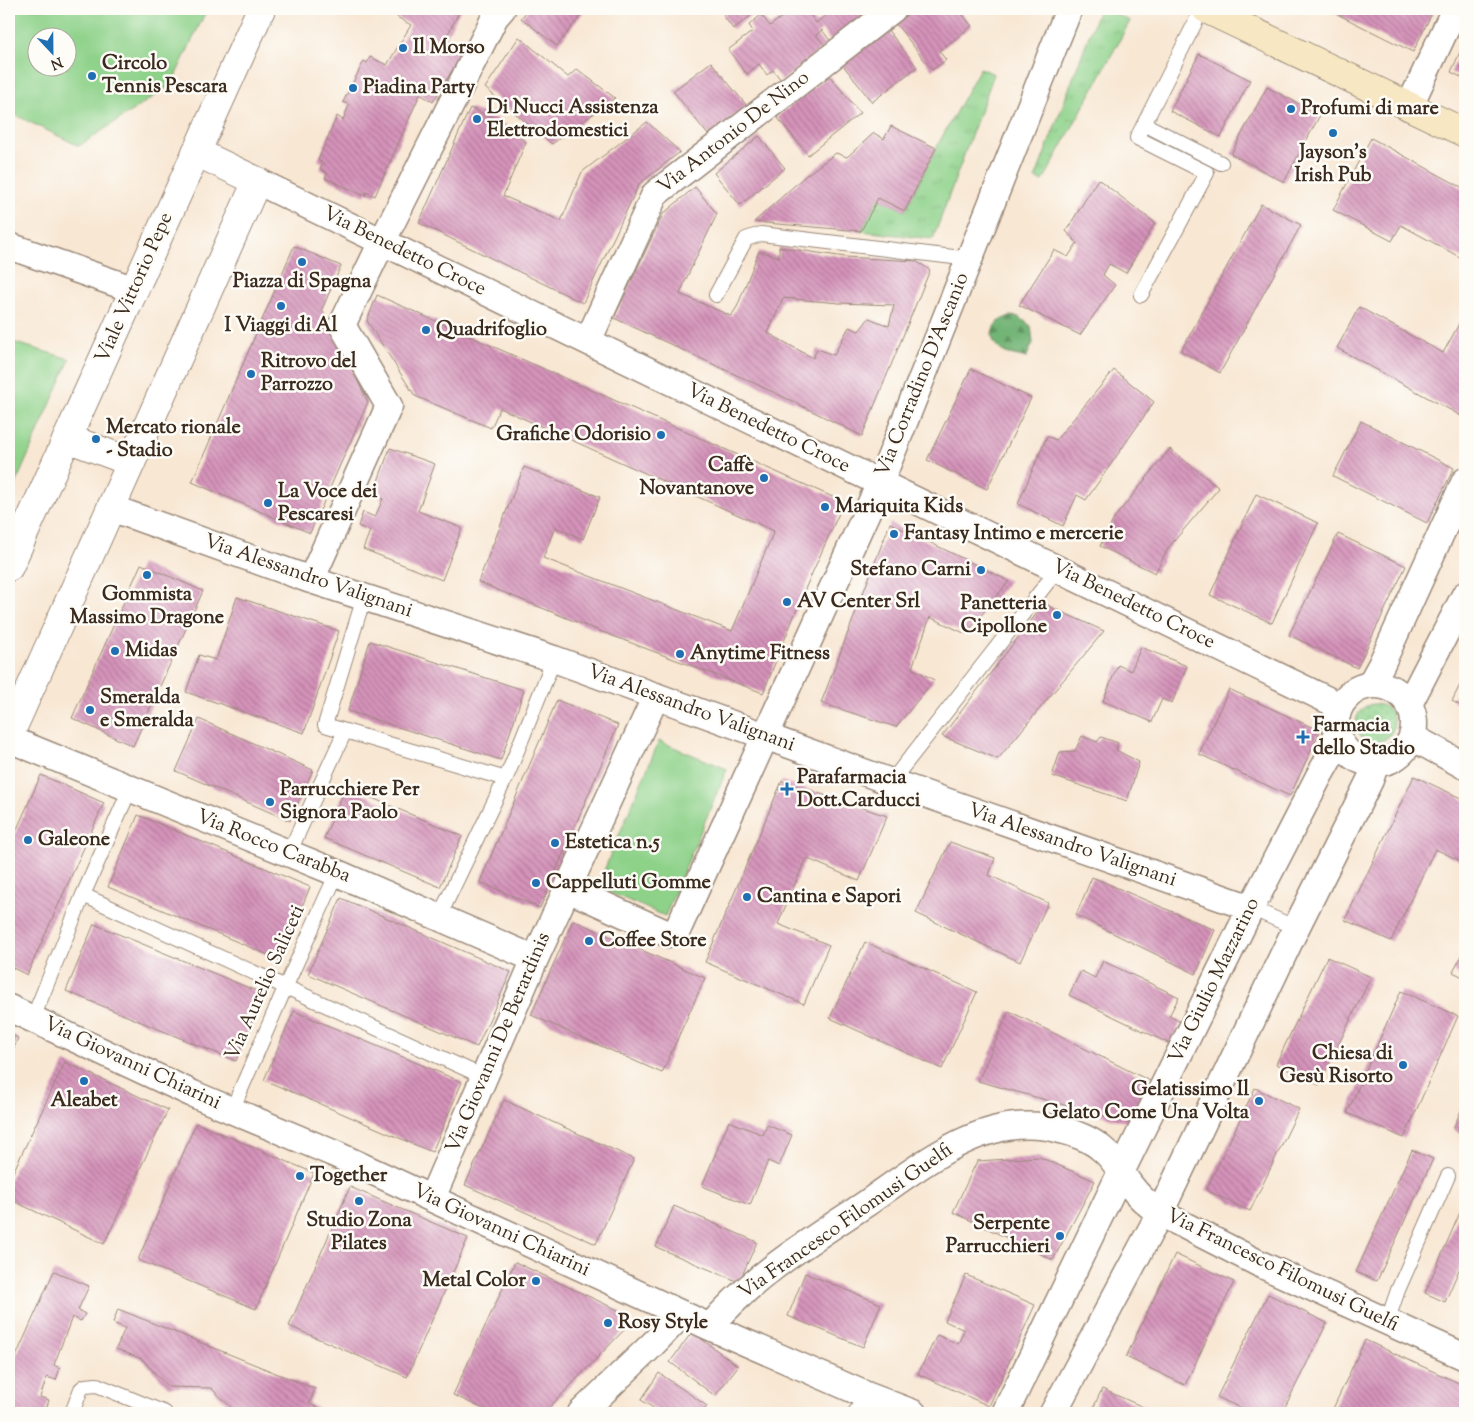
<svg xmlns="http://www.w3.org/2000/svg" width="1474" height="1422" font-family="'Sorts Mill Goudy',serif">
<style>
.grass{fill:url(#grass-tufts);stroke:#647e54}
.forest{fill:url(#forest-firs);stroke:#566f4a}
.park{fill:#8ed28a;stroke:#647e54;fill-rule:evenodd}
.garden{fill:url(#garden-dots);stroke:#647e54}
.building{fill:url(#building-back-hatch);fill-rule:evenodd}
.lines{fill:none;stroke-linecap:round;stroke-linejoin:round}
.service-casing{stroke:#9a8878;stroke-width:16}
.minor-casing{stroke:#9a8878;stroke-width:29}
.tertiary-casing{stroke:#9a8878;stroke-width:30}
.secondary-casing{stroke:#9a8878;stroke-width:30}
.service{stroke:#fff;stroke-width:14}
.minor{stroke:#fff;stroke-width:26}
.tertiary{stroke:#fff;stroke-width:28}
.secondary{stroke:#f7e8c3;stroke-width:28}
.poi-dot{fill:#1f6fb2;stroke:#fdfcf7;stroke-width:2}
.labels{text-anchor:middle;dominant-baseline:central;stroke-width:5;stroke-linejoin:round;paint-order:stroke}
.poi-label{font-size:20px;font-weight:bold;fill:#3b2a1e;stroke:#fdfcf7;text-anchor:start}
.street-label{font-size:20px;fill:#3b2a1e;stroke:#fdfcf7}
</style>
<defs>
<pattern id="grass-tufts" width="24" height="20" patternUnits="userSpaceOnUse" patternTransform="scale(1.25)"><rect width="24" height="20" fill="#8ed28a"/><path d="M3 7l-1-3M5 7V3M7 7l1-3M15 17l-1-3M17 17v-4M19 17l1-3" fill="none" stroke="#7bb477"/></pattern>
<pattern id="forest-firs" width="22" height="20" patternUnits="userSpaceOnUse" patternTransform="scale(1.25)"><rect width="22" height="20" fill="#72b476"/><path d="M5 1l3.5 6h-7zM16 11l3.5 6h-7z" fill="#5f9360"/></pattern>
<pattern id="garden-dots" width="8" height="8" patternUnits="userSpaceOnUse" patternTransform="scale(1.25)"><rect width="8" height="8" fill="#8ed28a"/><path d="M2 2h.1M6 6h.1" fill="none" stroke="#7bb477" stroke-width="1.8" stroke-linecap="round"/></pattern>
<pattern id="building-back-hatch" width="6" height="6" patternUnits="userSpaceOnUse" patternTransform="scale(1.25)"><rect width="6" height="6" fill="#d593ba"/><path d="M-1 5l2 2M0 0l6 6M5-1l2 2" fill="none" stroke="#ae7897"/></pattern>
</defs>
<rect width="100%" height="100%" fill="#fdfcf7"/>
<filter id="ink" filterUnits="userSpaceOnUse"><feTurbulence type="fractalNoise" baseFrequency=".02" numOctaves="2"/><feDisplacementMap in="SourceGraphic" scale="10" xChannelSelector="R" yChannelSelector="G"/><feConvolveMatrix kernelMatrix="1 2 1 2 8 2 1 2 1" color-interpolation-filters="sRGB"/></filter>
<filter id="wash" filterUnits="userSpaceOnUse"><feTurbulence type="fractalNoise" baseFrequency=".0096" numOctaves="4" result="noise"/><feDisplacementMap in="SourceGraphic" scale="20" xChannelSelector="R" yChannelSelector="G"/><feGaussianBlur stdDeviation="1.12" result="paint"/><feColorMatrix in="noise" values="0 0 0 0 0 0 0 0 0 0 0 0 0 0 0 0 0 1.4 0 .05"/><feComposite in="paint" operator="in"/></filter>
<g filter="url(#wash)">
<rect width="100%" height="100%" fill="#f8e7d3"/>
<path class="grass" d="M1099,9H1105L1130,21L1043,181L1035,179Z
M980,68L994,74L933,239L861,231L878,198L905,211L936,148Z"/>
<path class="forest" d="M1010,316L1019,317L1031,326L1033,343L1026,358C1020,356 1012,355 1006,353C995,348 987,335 996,324C999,320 1005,318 1010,316Z"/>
<path class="park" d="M9,9H207L171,85L79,146L9,112ZM38,38H68V68H38Z
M9,341L70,359L9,499Z
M659,741L727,769L665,916L597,887Z"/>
<path class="garden" d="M1356 723a19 19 0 1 1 38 0a19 19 0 1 1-38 0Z"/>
<g id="blocks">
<path class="building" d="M401,9H461L443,43L462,54L433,102L420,94L375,196L366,192L365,196L325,178L327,173L320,169L323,163L318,160L337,116L343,120L349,105L343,102L364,61L367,63L370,57L387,65L411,25L397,17Z
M529,9H586L557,46L521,18Z
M730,9H760L733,29L723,15Z
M792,9H819L811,16L816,23L832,10L831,9H876L832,43L822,30L816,35L825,46L782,81L773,70L767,75L759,64L747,74L728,50L753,31L749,25L761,15L770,26Z
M908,9H958L972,26L939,51L946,60L932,70L893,20Z
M1327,9H1434L1413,52Z
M887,29L917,67L872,102L842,64Z
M519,37L568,77L577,69L615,98L552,144L485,88Z
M1465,41V79L1451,72Z
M1199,54L1250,80L1221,137L1170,111Z
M711,62L747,106L709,136L673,91Z
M829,75L860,113L808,155L777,117Z
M1267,87L1320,115L1284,182L1231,154Z
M470,108L499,120L526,142L503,196L561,221L582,172L647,122L680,152L639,184L583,303L419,223Z
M891,126L936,148L905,211L878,198L861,231L754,222L805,176L836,153L847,157L874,133L884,139Z
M759,136L785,168L740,205L714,173Z
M1371,138L1465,189V260L1401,225L1392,241L1333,210Z
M1098,179L1155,223L1126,273L1109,264L1103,275L1115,285L1080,335L1019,305L1054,250L1068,257L1077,243L1066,231Z
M695,187L717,214L686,279L680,294L731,316L737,307L759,251L779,257V247L845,257L916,261L930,270L862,436L790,400L614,318L663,214ZM783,298L839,303L894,305L889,326L869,318L859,331L849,327L834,355L817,349L813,358L768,333Z
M1261,204L1301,225L1220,373L1181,351Z
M294,246L341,266L322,309L368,402L310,533L192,482Z
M377,295L844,502L805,589L763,693L584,625L478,582L524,467L600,497L583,539L555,527L543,558L732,631L774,531L500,408L491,428L415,396L367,321Z
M1359,307L1443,353L1465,313V418L1337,348Z
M971,369L1031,398L987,489L927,460Z
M1114,370L1154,402L1086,500L1077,495L1063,526L1018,504L1047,436L1056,440Z
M1361,421L1454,468L1427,523L1333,476Z
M390,448L435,464L418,511L462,528L442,580L363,549L370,531L358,526L363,512L375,517L383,499L373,495Z
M1170,449L1219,488L1169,547L1155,573L1100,546L1115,517Z
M1256,494L1318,523L1272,623L1210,595Z
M890,523L1009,581L966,634L930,617L912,668L934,680L896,727L821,703Z
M1338,534L1406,566L1357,668L1289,635Z
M141,564L203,591L133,746L72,718Z
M237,597L339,631L304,733L186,692L199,655L216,660Z
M1044,604L1104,631L998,759L942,736Z
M370,641L524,690L501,760L348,711Z
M1141,647L1187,666L1172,703L1162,699L1152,722L1103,701L1118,665L1131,671Z
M1465,675V708L1452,701Z
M1229,689L1320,731L1290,796L1199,754Z
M557,700L618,725L540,908L480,882Z
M199,719L313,770L290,821L176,771Z
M1082,736L1097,742L1101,737L1118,743L1116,750L1139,762L1127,801L1052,776L1060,752L1075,751Z
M41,775L104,803L27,975L9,966V847Z
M1414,776L1465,800V863L1435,849L1391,941L1345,920Z
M782,781L887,816L859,881L806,858L778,924L829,945L804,1004L705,962Z
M346,787L462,836L440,887L324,838Z
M138,815L310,887L280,960L108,887Z
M950,842L995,858L989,875L1048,903L1020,962L916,913Z
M1092,877L1215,930L1196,974L1076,915Z
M341,898L511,972L477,1047L308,974Z
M573,920L705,978L662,1073L531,1015Z
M94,924L264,994L236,1061L66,991Z
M865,942L977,992L942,1069L830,1018Z
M1465,950V978L1453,972Z
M1327,957L1371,977L1319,1085L1276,1064Z
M1103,961L1179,997L1169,1016L1181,1022L1170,1044L1069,995L1081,971L1095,978Z
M1401,991L1458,1016L1404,1138L1347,1113Z
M294,1011L462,1082L432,1152L264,1080Z
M1009,1011L1152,1082L1132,1124L978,1081Z
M9,1034L18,1038L9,1060Z
M65,1062L168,1110L104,1244L9,1199V1181Z
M1255,1088L1299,1109L1250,1211L1206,1190Z
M504,1100L634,1159L596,1244L465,1185Z
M1465,1101V1135L1453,1129Z
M729,1121L763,1135L767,1125L792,1135L779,1166L768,1161L750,1205L702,1186Z
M196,1123L314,1173L256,1309L138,1260Z
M1412,1150L1433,1159L1377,1281L1356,1272Z
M1039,1157L1095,1181L1053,1260L953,1212L977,1161Z
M350,1187L468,1238L407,1377L289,1326Z
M1465,1201V1256L1445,1302L1425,1293Z
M674,1206L757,1242L739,1282L656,1247Z
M1175,1254L1234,1282L1185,1385L1126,1357Z
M515,1262L620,1311L625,1329L544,1413H493L453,1395Z
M54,1271L89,1286L78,1310L85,1314L81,1321L72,1317L54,1365L60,1368L56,1380L47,1377L40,1397L49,1400L45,1413H9V1399L12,1387L9,1386V1372Z
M805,1273L881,1304L863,1347L788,1316Z
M966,1275L1035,1305L989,1406L918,1374L937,1335L958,1344L964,1330L945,1321Z
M1268,1294L1327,1323L1282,1413H1251L1217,1397Z
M118,1309L315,1389L309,1404L318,1408L316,1413H237L211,1388L168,1387L142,1359L116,1349L125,1328L113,1323Z
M692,1332L738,1366L715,1396L670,1362Z
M1365,1340L1465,1386V1413H1383L1378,1411L1377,1413H1331Z
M659,1373L707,1406L702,1413H661L641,1400Z
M1102,1389L1157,1413H1091Z"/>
</g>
</g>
<g filter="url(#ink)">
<use href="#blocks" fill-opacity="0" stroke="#9a8878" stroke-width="1"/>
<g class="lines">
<defs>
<path id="service" d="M1202,9L1144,124L1221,163
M716,295L746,239L761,234L970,259
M1141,295L1207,173L1137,138L1144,124
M364,597L325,725L506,779
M891,782L1058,569
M289,853L345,731
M83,895L484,1077
M1251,908L1296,928
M439,917L509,771L554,659
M33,1018L83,895L130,789
M232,1110L285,988L337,873
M1387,1322L1398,1290L1448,1176
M72,1413L81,1389L85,1386L97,1385L165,1413
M855,1413L866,1395"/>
<path id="minor" d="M1409,107L1455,9
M257,181L1340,706
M9,246L135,290
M588,341L655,194L893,9
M111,508L311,580L554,659L891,782L1251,908
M311,580L389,406L342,325L382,242L495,17L502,9
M1336 724a39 39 0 1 1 78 0a39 39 0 1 1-78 0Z
M1370,685L1381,665L1465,481
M1409,704L1465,595
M1412,737L1465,766
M9,739L337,873L535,959
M568,889L668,934L677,931L880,483L1069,9
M9,1008L193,1094L335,1154L710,1327L866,1395L913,1413
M432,1198L535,959L656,696
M710,1327C753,1275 812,1240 867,1203C904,1177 950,1141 994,1130C1014,1124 1041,1124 1061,1130C1075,1133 1092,1140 1102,1149C1114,1158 1121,1173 1130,1185C1138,1196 1148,1205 1160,1213L1260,1264L1465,1357
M581,1413L652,1345L682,1314
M1005,1413L1121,1172L1251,908L1319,776L1339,741
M1053,1413L1160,1213L1296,928L1370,780L1376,763"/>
<path id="tertiary" d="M67,438L131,462
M9,567L261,9
M9,736L257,181L196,152"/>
<path id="secondary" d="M1206,9L1465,133"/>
</defs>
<use href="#service" class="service-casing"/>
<use href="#minor" class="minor-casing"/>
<use href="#tertiary" class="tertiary-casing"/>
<use href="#secondary" class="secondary-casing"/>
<use href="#service" class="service"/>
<use href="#minor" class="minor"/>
<use href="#tertiary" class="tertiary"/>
<use href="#secondary" class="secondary"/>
</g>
</g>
<g class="poi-dot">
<circle cx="403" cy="48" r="5"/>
<circle cx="92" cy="76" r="5"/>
<circle cx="353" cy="88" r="5"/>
<circle cx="1291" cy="109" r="5"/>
<circle cx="477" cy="119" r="5"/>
<circle cx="1333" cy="133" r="5"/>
<circle cx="302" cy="262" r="5"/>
<circle cx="281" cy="306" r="5"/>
<circle cx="426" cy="330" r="5"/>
<circle cx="251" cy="374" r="5"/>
<circle cx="661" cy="435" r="5"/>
<circle cx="96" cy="439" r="5"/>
<circle cx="764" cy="478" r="5"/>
<circle cx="268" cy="503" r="5"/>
<circle cx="825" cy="507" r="5"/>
<circle cx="894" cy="534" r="5"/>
<circle cx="981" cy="570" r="5"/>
<circle cx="147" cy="575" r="5"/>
<circle cx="787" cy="602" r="5"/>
<circle cx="1057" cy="615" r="5"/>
<circle cx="115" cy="651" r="5"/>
<circle cx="680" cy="654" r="5"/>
<circle cx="90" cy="710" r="5"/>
<path d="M1300.5 729.5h5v5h5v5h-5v5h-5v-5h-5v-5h5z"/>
<path d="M784.5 781.5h5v5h5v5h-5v5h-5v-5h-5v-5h5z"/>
<circle cx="270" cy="802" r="5"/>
<circle cx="28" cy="840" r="5"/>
<circle cx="555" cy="843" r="5"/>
<circle cx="536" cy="883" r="5"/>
<circle cx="747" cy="897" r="5"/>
<circle cx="589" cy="941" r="5"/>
<circle cx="1403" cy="1065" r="5"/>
<circle cx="84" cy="1081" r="5"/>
<circle cx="1259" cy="1101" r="5"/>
<circle cx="300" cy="1176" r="5"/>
<circle cx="359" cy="1201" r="5"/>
<circle cx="1060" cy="1236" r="5"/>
<circle cx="536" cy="1281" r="5"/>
<circle cx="608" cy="1323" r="5"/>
</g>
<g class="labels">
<g class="poi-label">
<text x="413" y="48">Il Morso</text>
<text x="102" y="64">Circolo<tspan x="102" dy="23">Tennis Pescara</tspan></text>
<text x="363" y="88">Piadina Party</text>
<text x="487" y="108">Di Nucci Assistenza<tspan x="487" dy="23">Elettrodomestici</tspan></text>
<text x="1301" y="109">Profumi di mare</text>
<text x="1333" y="153" text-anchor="middle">Jayson's<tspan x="1333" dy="23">Irish Pub</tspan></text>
<text x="302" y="282" text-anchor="middle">Piazza di Spagna</text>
<text x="281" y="326" text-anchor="middle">I Viaggi di Al</text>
<text x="436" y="330">Quadrifoglio</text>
<text x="261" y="362">Ritrovo del<tspan x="261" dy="23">Parrozzo</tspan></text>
<text x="106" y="428">Mercato rionale<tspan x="106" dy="23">- Stadio</tspan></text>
<text x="651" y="435" text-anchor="end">Grafiche Odorisio</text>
<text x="754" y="466" text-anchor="end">Caffè<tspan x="754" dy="23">Novantanove</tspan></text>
<text x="278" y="492">La Voce dei<tspan x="278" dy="23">Pescaresi</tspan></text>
<text x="835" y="507">Mariquita Kids</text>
<text x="904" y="534">Fantasy Intimo e mercerie</text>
<text x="971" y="570" text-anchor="end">Stefano Carni</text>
<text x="147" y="595" text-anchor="middle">Gommista<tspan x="147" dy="23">Massimo Dragone</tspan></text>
<text x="797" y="602">AV Center Srl</text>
<text x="1047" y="604" text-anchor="end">Panetteria<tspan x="1047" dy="23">Cipollone</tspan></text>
<text x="125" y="651">Midas</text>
<text x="690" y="654">Anytime Fitness</text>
<text x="100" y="698">Smeralda<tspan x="100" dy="23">e Smeralda</tspan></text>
<text x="1313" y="726">Farmacia<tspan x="1313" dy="23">dello Stadio</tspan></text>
<text x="797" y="778">Parafarmacia<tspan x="797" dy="23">Dott.Carducci</tspan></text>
<text x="280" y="790">Parrucchiere Per<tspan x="280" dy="23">Signora Paolo</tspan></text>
<text x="38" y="840">Galeone</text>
<text x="565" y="843">Estetica n.5</text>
<text x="546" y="883">Cappelluti Gomme</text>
<text x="757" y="897">Cantina e Sapori</text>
<text x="599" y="941">Coffee Store</text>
<text x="1393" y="1054" text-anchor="end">Chiesa di<tspan x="1393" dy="23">Gesù Risorto</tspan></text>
<text x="1249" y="1090" text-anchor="end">Gelatissimo Il<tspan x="1249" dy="23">Gelato Come Una Volta</tspan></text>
<text x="84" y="1101" text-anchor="middle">Aleabet</text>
<text x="310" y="1176">Together</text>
<text x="359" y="1221" text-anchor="middle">Studio Zona<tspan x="359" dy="23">Pilates</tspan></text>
<text x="1050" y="1224" text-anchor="end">Serpente<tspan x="1050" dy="23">Parrucchieri</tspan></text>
<text x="526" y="1281" text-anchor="end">Metal Color</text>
<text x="618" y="1323">Rosy Style</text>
</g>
<g class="street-label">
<text transform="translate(734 133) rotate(-38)">Via Antonio De Nino</text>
<text transform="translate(404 252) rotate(26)">Via Benedetto Croce</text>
<text transform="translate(135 288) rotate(-66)">Viale Vittorio Pepe</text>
<text transform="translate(923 375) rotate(-68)">Via Corradino D'Ascanio</text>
<text transform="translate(768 429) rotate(26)">Via Benedetto Croce</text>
<text transform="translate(308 577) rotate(19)">Via Alessandro Valignani</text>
<text transform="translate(1133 605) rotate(26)">Via Benedetto Croce</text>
<text transform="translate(691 709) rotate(20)">Via Alessandro Valignani</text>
<text transform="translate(1072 846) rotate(19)">Via Alessandro Valignani</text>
<text transform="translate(273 847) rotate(22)">Via Rocco Carabba</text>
<text transform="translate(1215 981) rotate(-64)">Via Giulio Mazzarino</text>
<text transform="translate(266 983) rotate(-66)">Via Aurelio Saliceti</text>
<text transform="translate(499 1043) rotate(-67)">Via Giovanni De Berardinis</text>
<text transform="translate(132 1064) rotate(25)">Via Giovanni Chiarini</text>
<text transform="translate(846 1222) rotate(-35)">Via Francesco Filomusi Guelfi</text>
<text transform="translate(501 1231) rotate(25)">Via Giovanni Chiarini</text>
<text transform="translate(1282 1271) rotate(26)">Via Francesco Filomusi Guelfi</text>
</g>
</g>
<rect width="1474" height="1422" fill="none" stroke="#fdfcf7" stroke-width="30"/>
<g transform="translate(52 52) rotate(158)"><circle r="24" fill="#fdfcf7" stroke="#afa8a0"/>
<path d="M0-4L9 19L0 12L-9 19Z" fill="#1f6fb2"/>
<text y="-8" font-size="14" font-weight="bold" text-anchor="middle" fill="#3b2a1e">N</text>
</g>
</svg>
